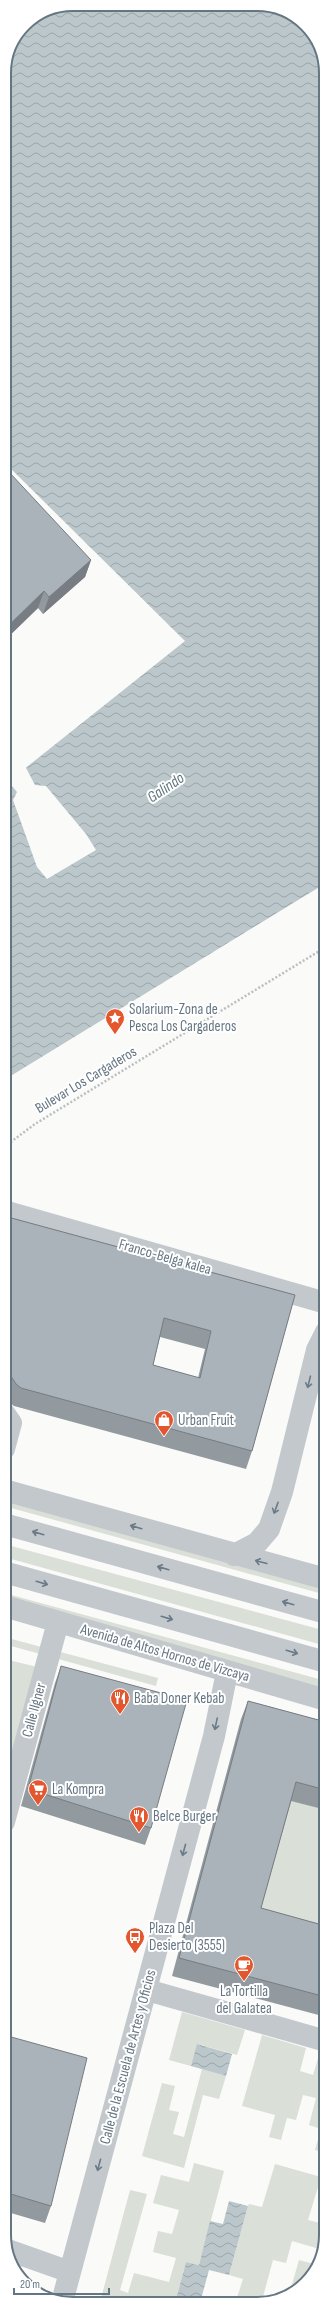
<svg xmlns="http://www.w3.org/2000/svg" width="330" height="2308" font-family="'Sofia Sans Condensed',sans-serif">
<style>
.green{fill:#dadfd7}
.water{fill:url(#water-waves)}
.pier{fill:#fafaf8}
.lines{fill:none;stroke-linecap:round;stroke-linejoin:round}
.path{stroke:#bbbfc2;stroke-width:2.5;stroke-dasharray:2 2;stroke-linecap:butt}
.minor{stroke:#c3c8cc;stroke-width:22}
.wall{fill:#929a9f;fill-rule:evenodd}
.shaded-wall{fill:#777d82}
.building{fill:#aab3b9;stroke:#777d82;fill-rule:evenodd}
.oneway{stroke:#6a7a87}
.labels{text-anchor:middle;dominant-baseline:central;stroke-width:4;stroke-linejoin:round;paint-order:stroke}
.poi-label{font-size:15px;fill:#657683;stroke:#fff;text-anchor:start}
.street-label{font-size:15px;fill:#657683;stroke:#fff}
.water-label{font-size:16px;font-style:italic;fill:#60757c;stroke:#fff}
.rim{fill:none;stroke:#657683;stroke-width:2}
</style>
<defs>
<pattern id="water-waves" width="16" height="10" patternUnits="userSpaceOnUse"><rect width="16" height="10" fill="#bbc7cb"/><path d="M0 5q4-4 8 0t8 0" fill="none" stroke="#9ca6aa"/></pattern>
</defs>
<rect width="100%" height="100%" fill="#fafaf8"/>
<path class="green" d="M4,1499L326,1587V1595L4,1506Z
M4,1544L326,1631V1646L4,1557Z
M4,1593L326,1681V1689L4,1599Z
M4,1637L158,1678L156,1686L4,1644Z
M4,1659L46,1669L4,1824Z
M289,1800L326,1810V1946L254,1926Z
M182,2012L245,2030L237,2055L198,2044L191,2066L169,2060Z
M262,2035L306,2048L300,2071L313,2075L320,2052L326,2053V2153L315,2150L321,2129L309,2125L316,2098L303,2095L296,2120L287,2118L281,2140L269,2137L275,2115L242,2106Z
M202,2069L226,2076L219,2099L203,2095L184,2168L142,2156L162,2083L175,2086L169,2110L179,2112L173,2134L184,2137Z
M194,2163L224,2171L199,2265L186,2262L175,2303L100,2302L130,2190L147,2194L120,2290L128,2293L134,2273L169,2282L176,2258L153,2252L158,2231L172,2234L179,2210L153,2203L161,2175L189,2182Z
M275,2164L321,2177L308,2220L320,2223L326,2204V2236L323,2250L292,2241L286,2263L273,2260L261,2304H235L243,2279L229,2275L248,2206L249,2204L262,2207Z
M299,2260L318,2265L306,2284L290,2291Z"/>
<path class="water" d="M275,6L309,28L326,68V883L4,1080V782L18,774L185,641L4,462V72C11,37 17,29 47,9Z
M197,2044L232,2054L226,2076L191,2066Z
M229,2201L248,2206L229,2275L209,2270L200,2303H175L186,2262L199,2265L210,2221L223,2224Z"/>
<path class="pier" d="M25,766L35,785L46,786L86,834L96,850L47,879L37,867L13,800L17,792L6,779Z"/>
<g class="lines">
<path class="path" d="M4,1147L35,1124L326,947"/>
<path class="minor" d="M4,1211L326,1303
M4,1413L11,1423L4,1449
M4,1490L326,1579
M4,1524L326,1613
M234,1555L257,1543L269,1529L282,1492L317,1350L326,1332
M4,1572L326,1662
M4,1606L326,1700
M4,1822L58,1622
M147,1990L326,2041
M8,2250L70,2272
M62,2302L214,1736L227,1672"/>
</g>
<path class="wall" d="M4,476L91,560L85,577L43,614L38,608L4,641Z
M4,1216L295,1295L252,1451L246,1469L14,1406L9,1402L4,1393ZM160,1337L205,1349L198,1378L153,1365Z
M61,1666L151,1828L145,1845L21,1806L55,1683Z
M248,1701L326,1722V1810L291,1801L261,1908L326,1926V2017L172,1976L241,1719Z
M4,2035L51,2206L45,2223L4,2211Z"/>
<path class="shaded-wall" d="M91,560L85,577L43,614L49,597Z
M44,591L38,608L4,641V630Z"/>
<path class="building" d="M9,472L91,560L49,597L44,591L4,630V476Z
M4,1216L295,1295L252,1451L21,1388L16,1384L4,1365ZM164,1318L211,1331L200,1378L153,1365Z
M61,1666L187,1700L151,1828L28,1789Z
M248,1701L326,1722V1790L296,1782L261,1908L326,1926V1997L179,1958Z
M4,2035L87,2058L51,2206L4,2192Z"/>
<defs><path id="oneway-shaft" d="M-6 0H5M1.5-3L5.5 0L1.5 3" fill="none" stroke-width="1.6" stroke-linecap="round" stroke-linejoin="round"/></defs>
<g class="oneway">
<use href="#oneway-shaft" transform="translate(309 1382) rotate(104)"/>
<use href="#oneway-shaft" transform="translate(276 1508) rotate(110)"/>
<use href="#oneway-shaft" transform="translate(136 1527) rotate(-164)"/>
<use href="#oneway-shaft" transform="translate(38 1533) rotate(-164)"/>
<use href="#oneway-shaft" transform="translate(261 1562) rotate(-165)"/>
<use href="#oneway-shaft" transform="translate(163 1568) rotate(-164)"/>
<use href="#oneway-shaft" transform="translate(42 1583) rotate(16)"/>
<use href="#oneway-shaft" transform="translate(288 1603) rotate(-164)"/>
<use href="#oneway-shaft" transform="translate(167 1618) rotate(16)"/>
<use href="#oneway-shaft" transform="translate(292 1652) rotate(16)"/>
<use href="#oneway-shaft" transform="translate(216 1724) rotate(102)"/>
<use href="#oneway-shaft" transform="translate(184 1850) rotate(105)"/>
<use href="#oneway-shaft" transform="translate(99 2165) rotate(105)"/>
</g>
<defs>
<symbol id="sight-pin" viewBox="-11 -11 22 30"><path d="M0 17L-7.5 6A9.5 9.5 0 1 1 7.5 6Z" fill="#e4572e" stroke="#fff"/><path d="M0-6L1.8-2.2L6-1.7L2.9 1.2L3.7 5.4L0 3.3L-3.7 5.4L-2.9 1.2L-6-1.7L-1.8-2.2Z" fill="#fff"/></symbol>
<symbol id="shop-pin" viewBox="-11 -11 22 30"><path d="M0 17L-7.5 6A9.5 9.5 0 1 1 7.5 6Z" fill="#e4572e" stroke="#fff"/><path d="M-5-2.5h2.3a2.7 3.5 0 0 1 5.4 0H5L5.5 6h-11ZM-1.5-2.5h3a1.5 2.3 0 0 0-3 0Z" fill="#fff"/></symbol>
<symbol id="restaurant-pin" viewBox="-11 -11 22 30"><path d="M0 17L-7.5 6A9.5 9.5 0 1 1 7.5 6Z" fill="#e4572e" stroke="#fff"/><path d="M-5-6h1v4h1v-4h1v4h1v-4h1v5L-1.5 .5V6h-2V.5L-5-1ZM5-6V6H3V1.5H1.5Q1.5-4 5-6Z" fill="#fff"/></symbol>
<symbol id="supermarket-pin" viewBox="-11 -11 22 30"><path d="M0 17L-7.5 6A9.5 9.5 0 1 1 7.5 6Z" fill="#e4572e" stroke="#fff"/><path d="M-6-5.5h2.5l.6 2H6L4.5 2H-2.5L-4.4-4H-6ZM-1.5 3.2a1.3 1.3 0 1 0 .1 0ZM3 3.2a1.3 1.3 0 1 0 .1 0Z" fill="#fff"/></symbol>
<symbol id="bus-pin" viewBox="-11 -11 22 30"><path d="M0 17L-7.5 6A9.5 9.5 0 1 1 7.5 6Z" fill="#e4572e" stroke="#fff"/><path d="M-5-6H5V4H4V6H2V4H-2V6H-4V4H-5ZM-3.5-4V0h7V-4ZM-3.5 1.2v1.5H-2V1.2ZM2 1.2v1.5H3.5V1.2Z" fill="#fff"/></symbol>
<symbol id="cafe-pin" viewBox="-11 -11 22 30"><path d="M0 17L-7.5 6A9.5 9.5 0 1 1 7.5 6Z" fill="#e4572e" stroke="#fff"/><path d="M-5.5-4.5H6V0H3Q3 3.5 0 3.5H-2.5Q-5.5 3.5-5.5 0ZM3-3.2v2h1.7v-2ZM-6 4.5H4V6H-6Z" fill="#fff"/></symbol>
</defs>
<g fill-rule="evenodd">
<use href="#sight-pin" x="104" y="1007" width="22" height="30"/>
<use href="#shop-pin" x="153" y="1409" width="22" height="30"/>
<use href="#restaurant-pin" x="109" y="1687" width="22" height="30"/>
<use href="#supermarket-pin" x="27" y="1778" width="22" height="30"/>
<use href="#restaurant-pin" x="128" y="1805" width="22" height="30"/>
<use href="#bus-pin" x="124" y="1926" width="22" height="30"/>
<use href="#cafe-pin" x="233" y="1954" width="22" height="30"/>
</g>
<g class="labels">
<g class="poi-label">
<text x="129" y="1009">Solarium-Zona de<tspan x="129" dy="17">Pesca Los Cargaderos</tspan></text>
<text x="178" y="1420">Urban Fruit</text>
<text x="134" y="1698">Baba Doner Kebab</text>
<text x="52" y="1789">La Kompra</text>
<text x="153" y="1816">Belce Burger</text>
<text x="149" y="1928">Plaza Del<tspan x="149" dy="17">Desierto (3555)</tspan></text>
<text x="244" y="1991" text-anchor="middle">La Tortilla<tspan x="244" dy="17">del Galatea</tspan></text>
</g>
<g class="street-label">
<text transform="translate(86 1080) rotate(-31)">Bulevar Los Cargaderos</text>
<text transform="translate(165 1257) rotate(16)">Franco-Belga kalea</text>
<text transform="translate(165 1653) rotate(16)">Avenida de Altos Hornos de Vizcaya</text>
<text transform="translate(34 1710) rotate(-75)">Calle Ilgner</text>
<text transform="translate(128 2057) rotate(-75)">Calle de la Escuela de Artes y Oficios</text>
</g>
<g class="water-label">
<text transform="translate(166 788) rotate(-34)">Galindo</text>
</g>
</g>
<path d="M0 0H330V2308H0ZM73 11H257A62 62 0 0 1 319 73V2235A62 62 0 0 1 257 2297H73A62 62 0 0 1 11 2235V73A62 62 0 0 1 73 11Z" fill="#fff" fill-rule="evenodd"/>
<path class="rim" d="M73 11H257A62 62 0 0 1 319 73V2235A62 62 0 0 1 257 2297H73A62 62 0 0 1 11 2235V73A62 62 0 0 1 73 11Z"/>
<path d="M14 2288v6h95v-6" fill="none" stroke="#657683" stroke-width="2"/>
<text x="20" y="2288" font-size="12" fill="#657683" stroke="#ffffff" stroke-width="3" paint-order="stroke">20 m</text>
</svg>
